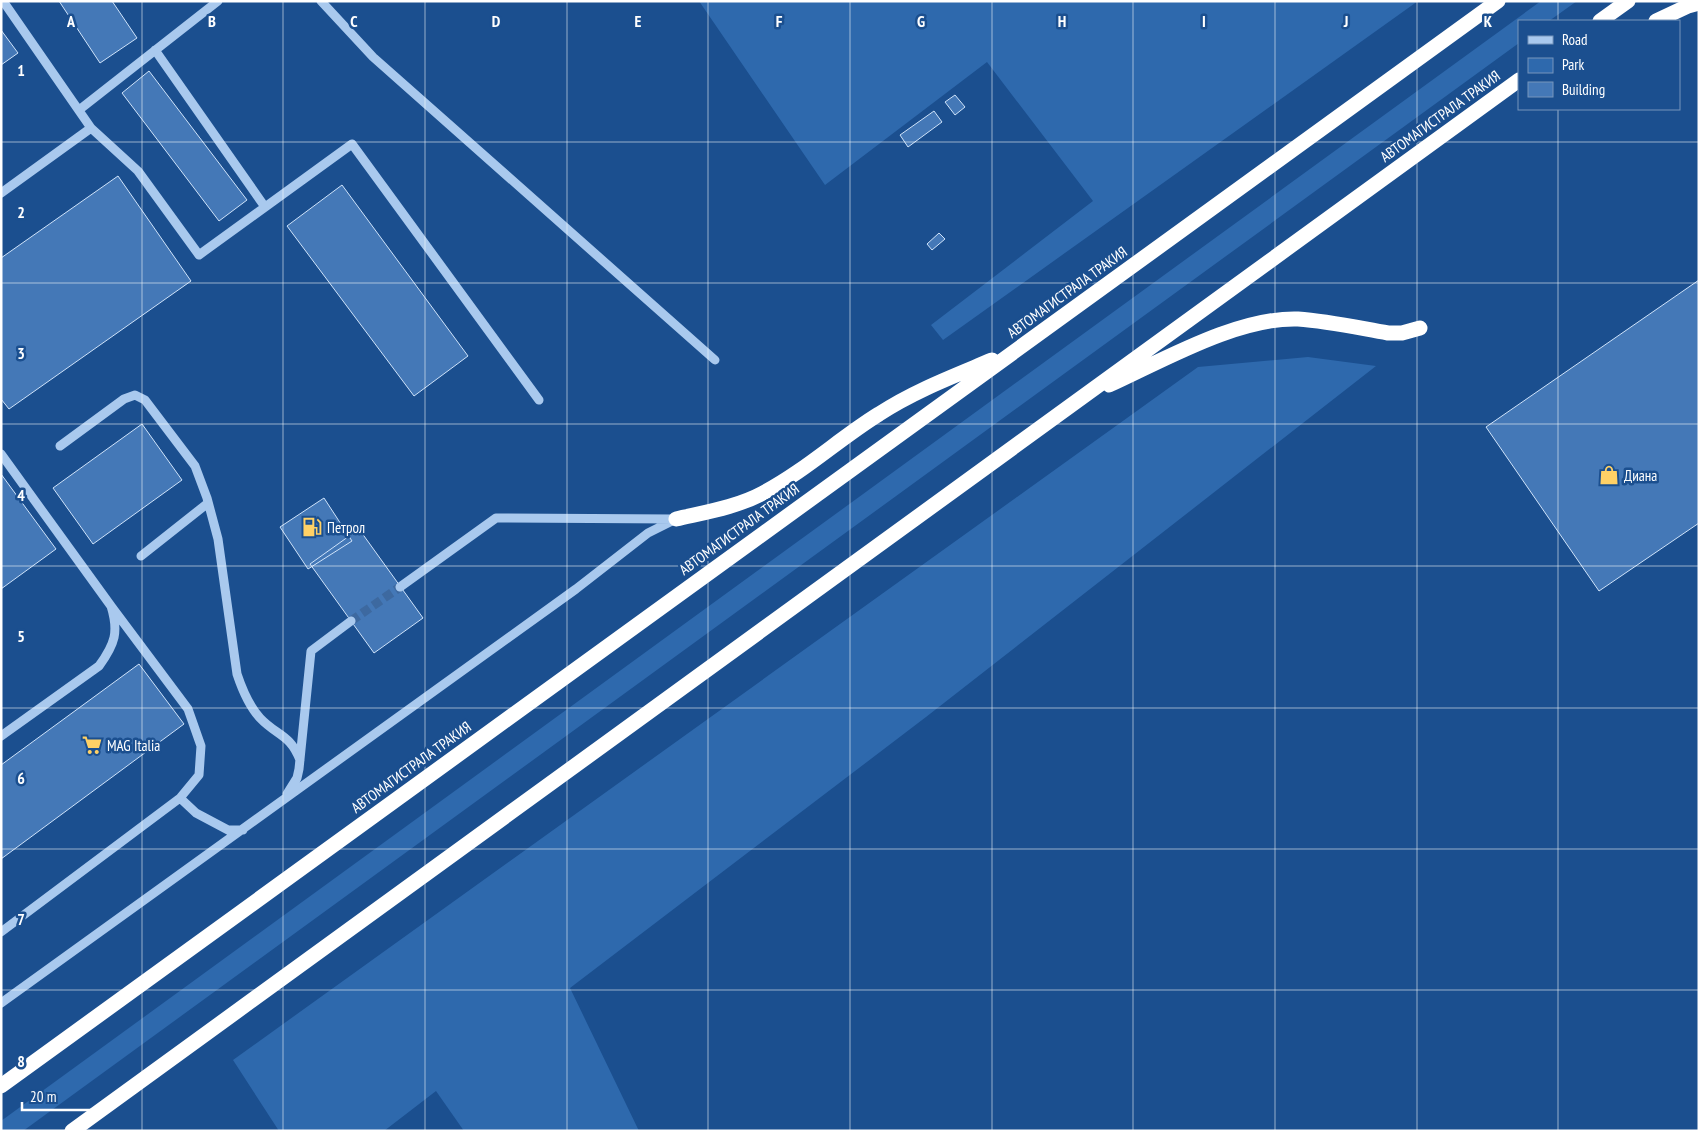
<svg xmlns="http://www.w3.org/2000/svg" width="1700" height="1132" font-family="'PT Sans Narrow',sans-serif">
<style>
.green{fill:#2e69ad}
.building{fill:#4478b7;stroke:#cfe3fa}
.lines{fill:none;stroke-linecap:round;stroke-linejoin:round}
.minor-tunnel{stroke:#3d69a0;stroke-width:9;stroke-dasharray:9 4.5;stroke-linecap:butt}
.minor{stroke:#a9c9ee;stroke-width:9}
.highway{stroke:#fff;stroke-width:15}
.grid{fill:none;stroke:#fff;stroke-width:1;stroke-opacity:0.55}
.labels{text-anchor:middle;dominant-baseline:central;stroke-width:5;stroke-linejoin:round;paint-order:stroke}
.street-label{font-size:15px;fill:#fff;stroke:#1b4f8f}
.poi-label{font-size:15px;fill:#fff;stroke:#1b4f8f;text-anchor:start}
.grid-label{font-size:16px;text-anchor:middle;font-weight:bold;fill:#fff;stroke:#1b4f8f;stroke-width:5;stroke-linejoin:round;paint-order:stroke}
</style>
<rect width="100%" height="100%" fill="#1b4f8f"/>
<path class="green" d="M699,1H1418L943,340L931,325L1093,201L987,62L825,185Z
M1541,1H1577L1549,21H1519V43L23,1131H1V1121Z
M1308,357L1376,366L926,717L570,988L639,1131H464L436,1091L384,1131H279L233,1060L1198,367Z"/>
<path class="building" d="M59,1H112L137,38L100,63Z
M1,30L18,53L1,65Z
M149,71L247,200L219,221L122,93Z
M955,95L965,107L955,115L945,102Z
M934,111L942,122L908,147L900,135Z
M118,176L191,281L9,409L1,399V258Z
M342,185L468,356L414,396L287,226Z
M939,233L945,239L932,250L927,244Z
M1699,280V523L1599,591L1486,427Z
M142,424L182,480L93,544L53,488Z
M1,474L56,549L1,589Z
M324,498L352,541L308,569L280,527Z
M359,529L423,618L374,653L310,564Z
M139,664L184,724L1,859V765Z"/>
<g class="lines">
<path class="minor-tunnel" d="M351,621L400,587"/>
<path class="minor" d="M3,1L91,128L138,171L199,255L352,144L539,400
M321,1L373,57L715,360
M155,50L265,207
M79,110L218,1
M1,193L91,128
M60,446L124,399L135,395L145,400L195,466L207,498L218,539L237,674C242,689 249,706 260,718C277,736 290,734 300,760
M1,454L111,606C119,632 115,644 99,666L1,736
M141,556L208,503
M400,587L496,518L674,519
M287,794L297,778L299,769L311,651L351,621
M180,798L196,813L228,830H243
M1,932L180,798L199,775L201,746L188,709L111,606
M1,1003L576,589L648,533L676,519"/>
<path class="highway" d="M1600,21L1628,1
M1656,21L1688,6L1699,3
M1109,385C1164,360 1238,317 1298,319C1328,321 1359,328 1388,333H1402L1420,328
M676,519C706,512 737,507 763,493C805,471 840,438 879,414C914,391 954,376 992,360
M1,1086L1498,1
M72,1131L1519,80"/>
</g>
<path class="grid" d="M142,1V1131M283,1V1131M425,1V1131M567,1V1131M708,1V1131M850,1V1131M992,1V1131M1133,1V1131M1275,1V1131M1417,1V1131M1558,1V21M1558,109V1131M1,142H1699M1,283H1699M1,424H1699M1,566H1699M1,708H1699M1,849H1699M1,990H1699"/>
<defs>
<symbol id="shop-bare" viewBox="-9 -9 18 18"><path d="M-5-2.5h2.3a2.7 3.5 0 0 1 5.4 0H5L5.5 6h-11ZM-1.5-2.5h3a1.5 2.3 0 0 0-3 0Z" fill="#ffd166" stroke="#1b4f8f" stroke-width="2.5" paint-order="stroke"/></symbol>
<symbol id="fuel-bare" viewBox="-9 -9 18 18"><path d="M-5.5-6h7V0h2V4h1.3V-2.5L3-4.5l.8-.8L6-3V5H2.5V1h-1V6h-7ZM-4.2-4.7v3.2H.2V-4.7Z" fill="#ffd166" stroke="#1b4f8f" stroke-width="2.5" paint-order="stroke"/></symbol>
<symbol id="supermarket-bare" viewBox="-9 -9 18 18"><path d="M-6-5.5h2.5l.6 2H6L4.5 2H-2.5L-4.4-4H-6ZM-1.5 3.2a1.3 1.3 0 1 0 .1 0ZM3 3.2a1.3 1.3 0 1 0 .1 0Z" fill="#ffd166" stroke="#1b4f8f" stroke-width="2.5" paint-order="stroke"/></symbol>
</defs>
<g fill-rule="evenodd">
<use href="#shop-bare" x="1595" y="461" width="28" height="28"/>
<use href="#fuel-bare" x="298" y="513" width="28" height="28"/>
<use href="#supermarket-bare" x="78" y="731" width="28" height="28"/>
</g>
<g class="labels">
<g class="street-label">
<text transform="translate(1440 116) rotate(-36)">АВТОМАГИСТРАЛА ТРАКИЯ</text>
<text transform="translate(1067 292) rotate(-36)">АВТОМАГИСТРАЛА ТРАКИЯ</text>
<text transform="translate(739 529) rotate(-36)">АВТОМАГИСТРАЛА ТРАКИЯ</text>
<text transform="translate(411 767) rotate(-36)">АВТОМАГИСТРАЛА ТРАКИЯ</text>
</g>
<g class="poi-label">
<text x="1624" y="475">Диана</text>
<text x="327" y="527">Петрол</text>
<text x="107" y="745">MAG Italia</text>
</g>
</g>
<g class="grid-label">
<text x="71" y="27">A</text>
<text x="212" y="27">B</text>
<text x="354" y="27">C</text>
<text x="496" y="27">D</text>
<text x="638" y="27">E</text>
<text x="779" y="27">F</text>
<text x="921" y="27">G</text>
<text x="1062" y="27">H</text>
<text x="1204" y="27">I</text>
<text x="1346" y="27">J</text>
<text x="1488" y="27">K</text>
<text x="21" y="76">1</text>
<text x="21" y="218">2</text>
<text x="21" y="359">3</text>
<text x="21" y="501">4</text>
<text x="21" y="642">5</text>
<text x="21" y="784">6</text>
<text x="21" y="925">7</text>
<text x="21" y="1067">8</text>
</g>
<rect width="1700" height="1132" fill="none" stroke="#ffffff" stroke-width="5"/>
<rect x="1518" y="20" width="162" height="90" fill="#1b4f8f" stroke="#7695bc"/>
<rect x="1528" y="36" width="25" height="8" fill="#a9c9ee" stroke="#7695bc"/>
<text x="1562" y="45" font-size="15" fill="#ffffff">Road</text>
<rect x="1528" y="58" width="25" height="15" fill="#2e69ad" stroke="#7695bc"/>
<text x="1562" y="70" font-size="15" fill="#ffffff">Park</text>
<rect x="1528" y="82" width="25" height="15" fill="#4478b7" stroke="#7695bc"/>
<text x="1562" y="95" font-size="15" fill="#ffffff">Building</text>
<path d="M22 1102v8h86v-8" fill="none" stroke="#ffffff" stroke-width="2.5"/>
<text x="30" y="1102" font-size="15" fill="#ffffff" stroke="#1b4f8f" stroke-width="4" paint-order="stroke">20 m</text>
</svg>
